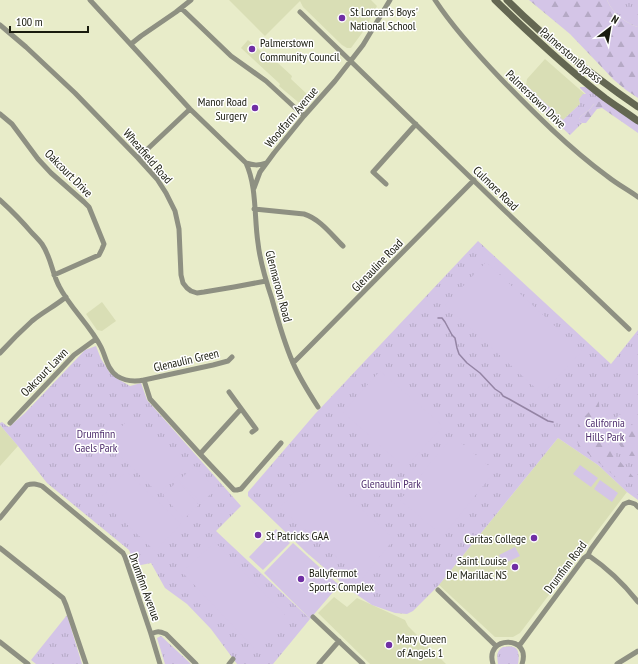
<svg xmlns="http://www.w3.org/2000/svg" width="638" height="664" font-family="'PT Sans Narrow',sans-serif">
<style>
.built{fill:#d9deb5}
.grass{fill:url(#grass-tufts)}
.forest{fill:url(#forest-firs)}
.pitch{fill:#d4c5e7}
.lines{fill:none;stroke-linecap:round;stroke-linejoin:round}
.stream{stroke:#9484a4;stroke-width:1.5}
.street{stroke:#8e9082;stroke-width:5}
.secondary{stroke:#646752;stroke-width:7}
.poi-dot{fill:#702fa4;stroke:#fff;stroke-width:1.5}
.labels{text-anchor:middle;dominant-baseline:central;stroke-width:3;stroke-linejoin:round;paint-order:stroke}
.poi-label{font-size:12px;fill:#191b0e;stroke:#fff;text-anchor:start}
.street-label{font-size:12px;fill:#191b0e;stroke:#fff}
.park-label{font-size:12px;fill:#523270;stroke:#fff}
</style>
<defs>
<pattern id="grass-tufts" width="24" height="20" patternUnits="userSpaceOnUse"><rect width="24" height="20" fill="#d4c5e7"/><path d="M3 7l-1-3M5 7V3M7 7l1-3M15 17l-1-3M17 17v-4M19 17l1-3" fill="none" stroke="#b5a9c5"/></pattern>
<pattern id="forest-firs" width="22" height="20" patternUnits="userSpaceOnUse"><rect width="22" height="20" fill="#d4c5e7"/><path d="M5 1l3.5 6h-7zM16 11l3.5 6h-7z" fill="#b5a9c5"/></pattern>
</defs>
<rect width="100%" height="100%" fill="#e8ecc9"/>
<path class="built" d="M229,0H371L377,6L365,29L351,48H347L342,45L303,7L300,1L265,36Z
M248,40L265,55L267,53L292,76L291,79L309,96L308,100L303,105L298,102L279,86L280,84L241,48Z
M545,59L586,95H583L579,99L580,104L563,120L526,85L527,79Z
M102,302L116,321L102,331L97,330L86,314Z
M0,425L18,446L0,466Z
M558,438L598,465L627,492L520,633L513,637H495L439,585Z
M334,597L347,607L357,598L405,620L408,626L446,664H370L318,613Z"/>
<path class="grass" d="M607,0H638V27C632,26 618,17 614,11C611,8 609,4 607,0Z
M526,85L563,120L580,104L579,99L583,94H586L580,88V87H588L605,101L594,104L589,110L581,116L579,119V121L582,123L570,135L519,88Z
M478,241L611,364L638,330V500L627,492L598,465L558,438L439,585L413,611L407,614L395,613L372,605L350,590L307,553L248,496V492L315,414Z
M96,346L101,359L110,373L118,379L130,386L141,383L147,400L241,506L216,531L310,619L273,664H237L211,629L187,604L165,588L151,563L136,566L129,550L47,483L18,446L0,425V423L2,422L7,426L9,427L25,413L85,350Z
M67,615L82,664H36L31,660Z
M161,636L191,664H165L157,638Z
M503,647C505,647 510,646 513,647C520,648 519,659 518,664H498C497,657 496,651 503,647Z"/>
<path class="forest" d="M529,0H607C609,4 611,8 614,11C618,17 632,26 638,27V98L626,90L614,80L570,34Z
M605,101L638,124V133L602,108L597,109L586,123H582L579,121V119L581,116L589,110L596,102Z
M598,400L599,403L600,417L604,437L617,458L636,480V485L624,482L617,478L579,446L575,437L576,431L582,419L591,410Z
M620,414L638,431V456H627L617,441L618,435L617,417Z"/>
<path class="pitch" d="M486,262L582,351L542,394L445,305Z
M380,371L443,426L405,468L343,412Z
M132,416L184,468L159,494L106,442Z
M453,436L495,471L443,536L400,500Z
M580,465L598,478L591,487L573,474Z
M195,466L216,489L201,503L179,480Z
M316,468L394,539L362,579L280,508Z
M126,471L181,524L155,551L100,499Z
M600,480L618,493L612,502L594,489Z
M178,481L199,505L184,519L163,495Z
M276,529L290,543L263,570L249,557Z
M215,542L286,616L254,648L182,572Z
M293,543L339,585L310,619L264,573Z
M515,547L520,556L503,564L499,555Z"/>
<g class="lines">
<path class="stream" d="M438,318H442L445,322L452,335L455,338L457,348L459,354L467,363L480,373L495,389L501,393L503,396L509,399L548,421L553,422"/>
<path class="street" d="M90,0L190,109L246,163C257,187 254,217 258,243C260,262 266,281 272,299C278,321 284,342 293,363C300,379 309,393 318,407
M435,0C454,29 478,55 501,79C534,113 570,149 607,176C617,184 628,190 638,197
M181,8L231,56L266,81L304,116
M300,12L503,209L629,329
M0,25L26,47L75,93L138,158L157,179L166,193L175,211L179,229L181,275L183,283L187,288L191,291L197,293L204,292L234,287L266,281
M131,44L141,36L176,12L191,0
M0,114L12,124L38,159L51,173L84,202L89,207L104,244L102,249L99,255L54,275
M138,158L190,109
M246,163C253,165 258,166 266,163
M386,184L373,172L416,124
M254,188L260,172L274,153L304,116L335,81L363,45L390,0
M0,200C11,210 22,221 32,233C35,236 39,240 42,244C51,257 52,273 59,286C70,308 90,325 101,347C106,357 107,369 117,376C125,381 134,382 144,380L213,365L228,361L232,357
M254,209L304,214C320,219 331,234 343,246
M0,353C10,342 21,331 32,321C43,312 55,306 66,297
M293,363L308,348L474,180
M144,380L150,399L200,454L234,490H237L241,489L281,443
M229,392L256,429L252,432
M10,423L74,355L96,339
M200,454L241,409
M0,518L27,485C33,483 36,484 42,486L123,553L125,557L151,634L160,664
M0,548L63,598L66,605L86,664
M588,555C607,568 624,584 638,602
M438,590L496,646
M313,617L363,664
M151,634C157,631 159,631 166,634L196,664
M0,642L28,664
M519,646L584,558L588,555L591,549L624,504L629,502L635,504L638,507
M229,664L233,659
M319,664L339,641
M493,664C484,635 532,635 522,664
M617,664L638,651"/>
<path class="secondary" d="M495,0C530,34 566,68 605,98C616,106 627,113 638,121
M507,0C547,40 592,75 638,107"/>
</g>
<g class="poi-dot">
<circle cx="342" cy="18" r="4"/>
<circle cx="252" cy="49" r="4"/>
<circle cx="255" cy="108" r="4"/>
<circle cx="258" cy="535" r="4"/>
<circle cx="534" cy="538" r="4"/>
<circle cx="515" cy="567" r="4"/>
<circle cx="301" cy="579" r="4"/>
<circle cx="389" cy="645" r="4"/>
</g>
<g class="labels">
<g class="poi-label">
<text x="350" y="11">St Lorcan's Boys'<tspan x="350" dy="14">National School</tspan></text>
<text x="260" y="42">Palmerstown<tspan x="260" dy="14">Community Council</tspan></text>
<text x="247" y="101" text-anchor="end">Manor Road<tspan x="247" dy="14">Surgery</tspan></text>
<text x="266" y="535">St Patricks GAA</text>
<text x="526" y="538" text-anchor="end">Caritas College</text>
<text x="507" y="560" text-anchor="end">Saint Louise<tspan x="507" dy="14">De Marillac NS</tspan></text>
<text x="309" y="572">Ballyfermot<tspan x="309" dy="14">Sports Complex</tspan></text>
<text x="397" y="638">Mary Queen<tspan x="397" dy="14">of Angels 1</tspan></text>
</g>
<g class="street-label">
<text transform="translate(571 55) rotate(41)">Palmerston Bypass</text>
<text transform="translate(536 99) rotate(44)">Palmerstown Drive</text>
<text transform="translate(291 117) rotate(-50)">Woodfarm Avenue</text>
<text transform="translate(148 156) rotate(49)">Wheatfield Road</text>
<text transform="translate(69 173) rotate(45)">Oakcourt Drive</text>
<text transform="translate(496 188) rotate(44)">Culmore Road</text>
<text transform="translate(377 265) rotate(-46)">Glenauline Road</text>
<text transform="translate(279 286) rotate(75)">Glenmaroon Road</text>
<text transform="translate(186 360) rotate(-13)">Glenaulin Green</text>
<text transform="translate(44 372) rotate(-46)">Oakcourt Lawn</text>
<text transform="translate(565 567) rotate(-53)">Drumfinn Road</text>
<text transform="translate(145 587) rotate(70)">Drumfinn Avenue</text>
</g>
<g class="park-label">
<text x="605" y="422">California<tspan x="605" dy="14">Hills Park</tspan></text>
<text x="96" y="433">Drumfinn<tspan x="96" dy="14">Gaels Park</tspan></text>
<text x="391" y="483">Glenaulin Park</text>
</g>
</g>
<g transform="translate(610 28) rotate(31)" stroke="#ffffff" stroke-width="3" paint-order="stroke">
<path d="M0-3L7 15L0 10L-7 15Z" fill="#191b0e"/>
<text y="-6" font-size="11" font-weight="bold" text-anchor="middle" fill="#191b0e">N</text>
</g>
<path d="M10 26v6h78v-6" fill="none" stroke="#191b0e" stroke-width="2"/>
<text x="16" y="26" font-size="12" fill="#191b0e" stroke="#ffffff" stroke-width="3" paint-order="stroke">100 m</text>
</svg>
